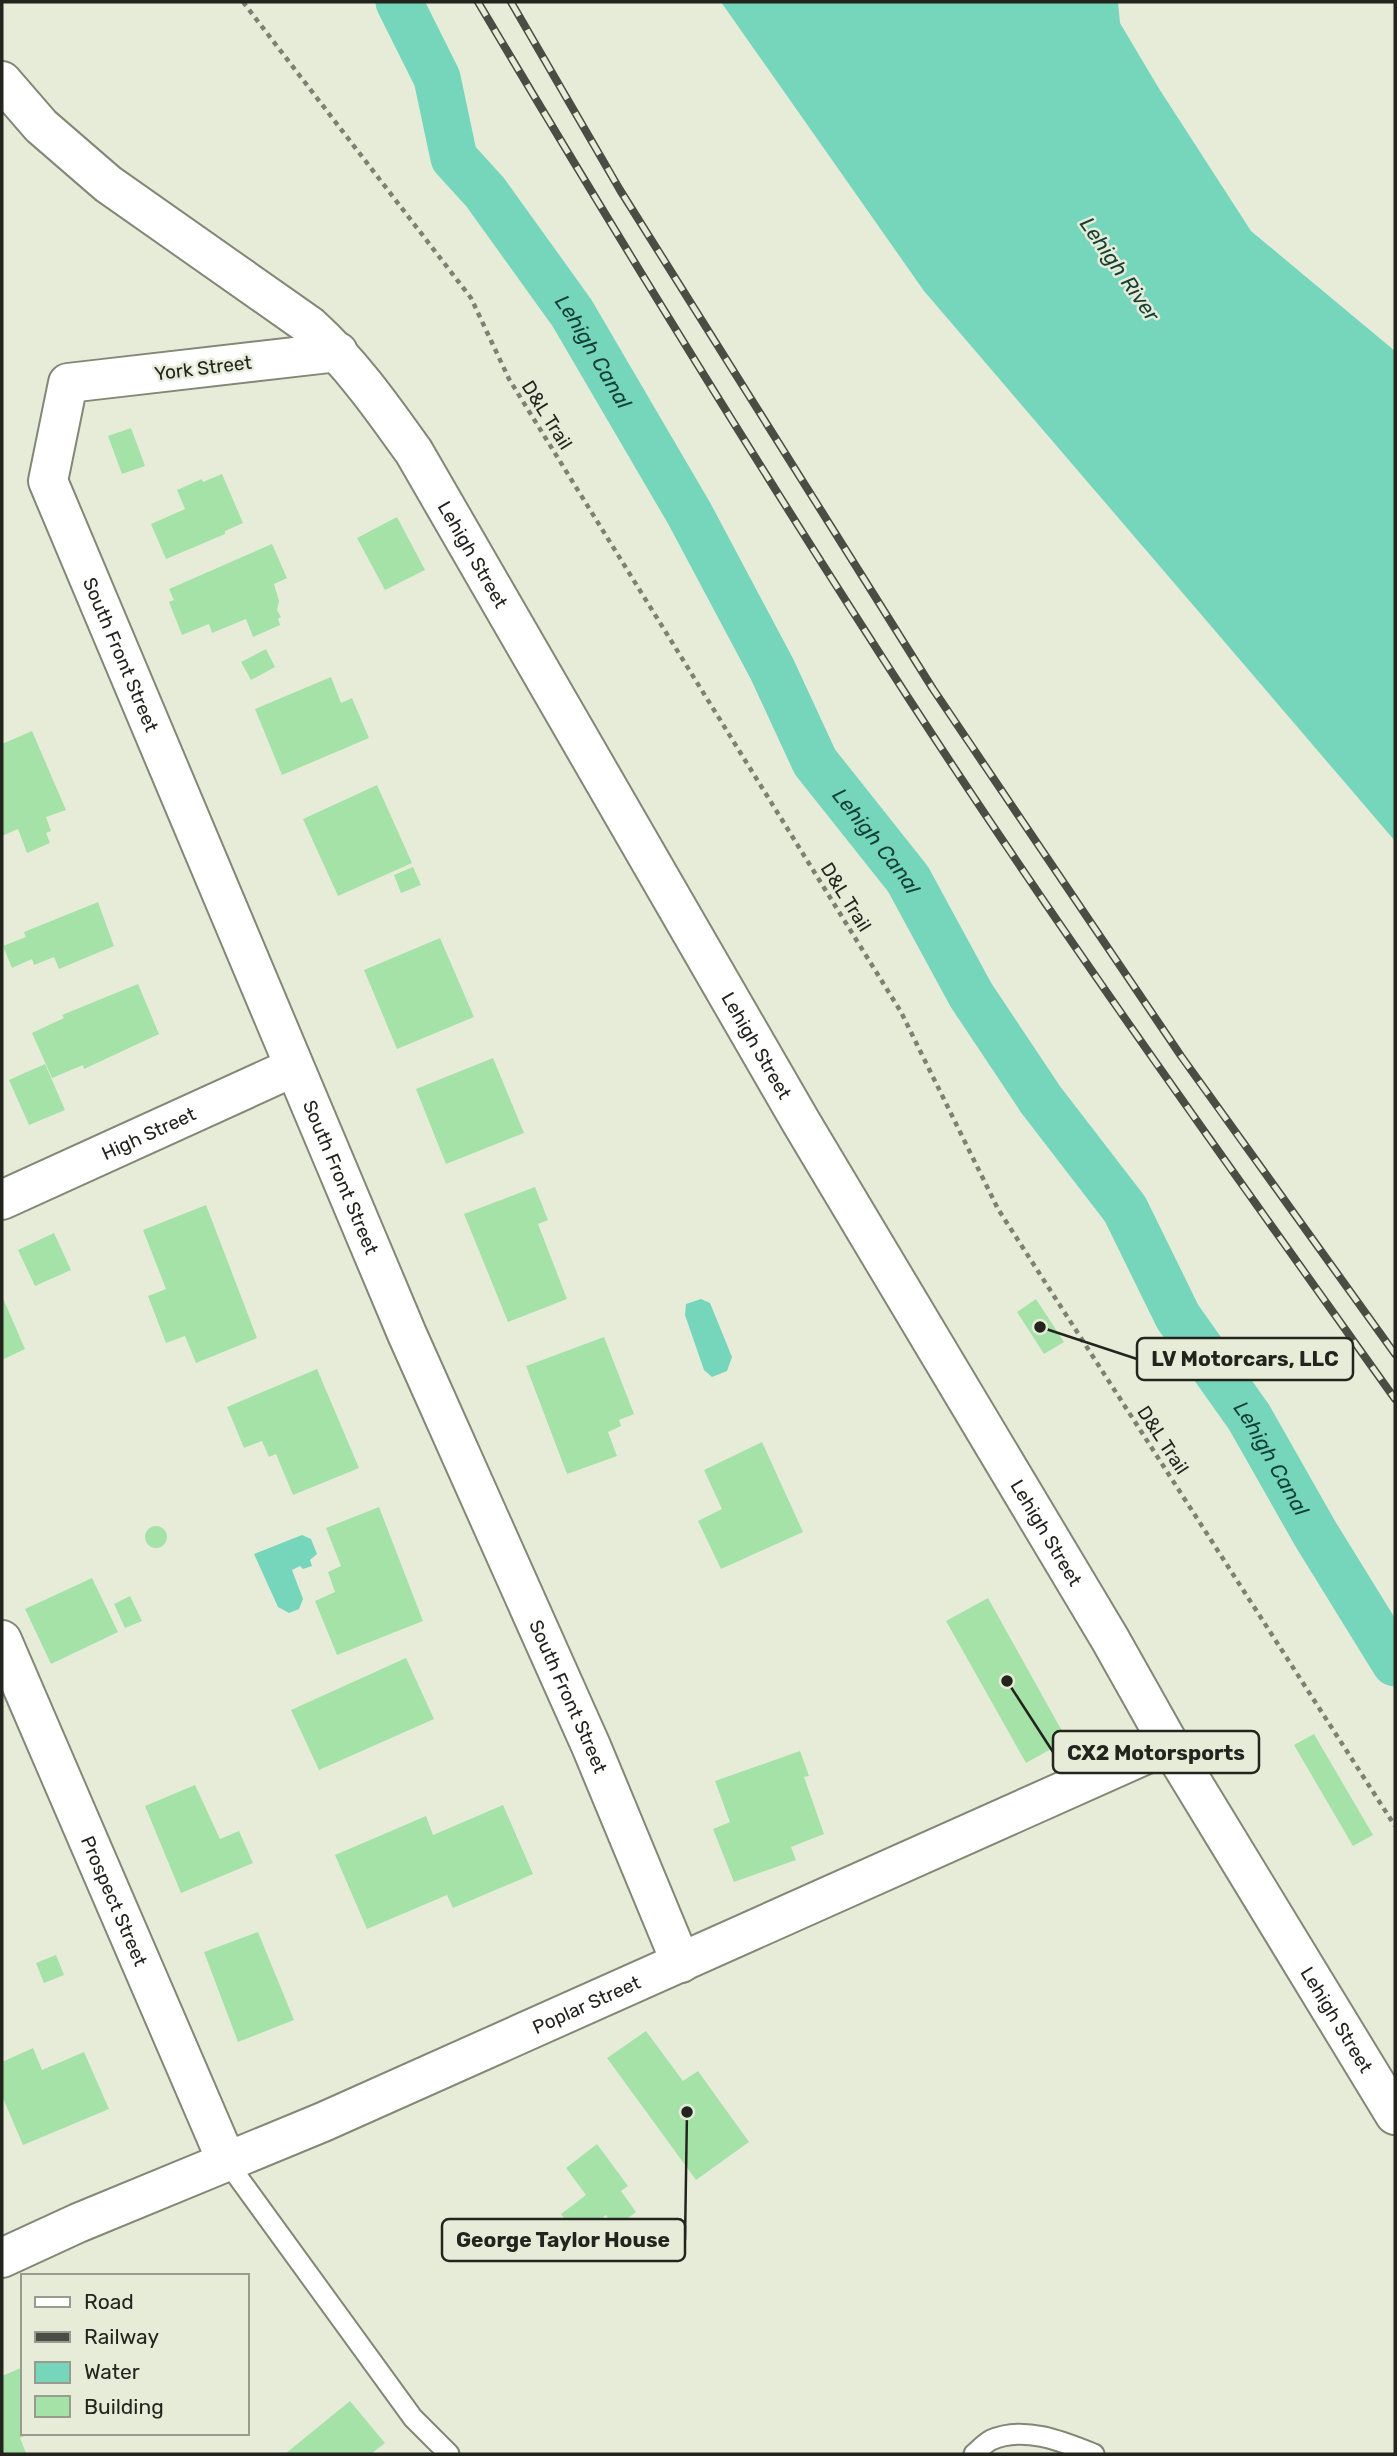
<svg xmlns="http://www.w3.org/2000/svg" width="1397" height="2456" font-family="Rubik,sans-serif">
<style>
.water{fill:#75d6bc}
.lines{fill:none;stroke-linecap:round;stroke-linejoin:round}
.canal{stroke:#75d6bc;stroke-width:47}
.building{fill:#a5e2a8}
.lane-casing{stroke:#838776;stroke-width:23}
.street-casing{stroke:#838776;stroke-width:42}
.secondary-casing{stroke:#838776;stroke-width:42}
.path{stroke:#7d8073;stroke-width:4.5;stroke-dasharray:5 5;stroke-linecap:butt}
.lane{stroke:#fff;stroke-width:19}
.street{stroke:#fff;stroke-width:38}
.secondary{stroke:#fff;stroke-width:38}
.rail-casing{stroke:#4a4d44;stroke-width:8}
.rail{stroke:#e7ecd9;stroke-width:5;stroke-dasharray:16;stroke-linecap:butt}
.labels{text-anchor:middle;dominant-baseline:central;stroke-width:5;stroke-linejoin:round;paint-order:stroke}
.street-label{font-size:19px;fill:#22241d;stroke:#e7ecd9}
.water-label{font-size:21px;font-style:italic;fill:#133f34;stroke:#e7ecd9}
.leader{fill:none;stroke:#22241d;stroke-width:2.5}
.callout-dot{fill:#22241d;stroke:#e7ecd9;stroke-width:2.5}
.callout{fill:#e7ecd9;stroke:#22241d;stroke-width:2.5}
.callout-label{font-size:21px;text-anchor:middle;font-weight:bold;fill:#22241d}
</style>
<rect width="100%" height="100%" fill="#e7ecd9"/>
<path class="water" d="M721,2H1118L1120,23L1158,87L1251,231L1395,351V841L924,291Z
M701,1299L710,1303L732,1357L727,1371L712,1377L704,1370L685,1315L686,1304Z
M302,1535L311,1539L317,1554L310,1560L312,1566L303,1569L300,1566L292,1570L303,1599L299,1609L289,1613L278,1607L254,1554Z"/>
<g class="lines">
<path class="canal" id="s1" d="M399,2L437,78L454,158L485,192L572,313L689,513L772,669L815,762L908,879L971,995L1041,1100L1125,1209L1178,1317L1249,1417L1316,1535L1395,1663"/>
</g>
<path class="building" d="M131,428L145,466L122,474L108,436Z
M222,474L243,523L225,531V534L166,559L151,524L185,509L177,490L202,479L203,482Z
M397,517L425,570L385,590L357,538Z
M272,544L287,578L274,584L279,601L277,610L281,617L278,619L280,625L253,637L246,619L212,633L209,624L182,635L169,602L174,600L169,589Z
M266,649L275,667L251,680L241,662Z
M331,677L341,703L352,698L369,738L282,775L255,709Z
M32,731L66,810L46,817L51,831L46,833L50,843L27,853L18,829L2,836V744Z
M377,785L412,863L338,896L303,819Z
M413,867L421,885L401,893L394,875Z
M98,902L114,946L59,969L54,957L34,965L32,959L12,968L3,946L26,937L24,932Z
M440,938L474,1017L397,1049L364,970Z
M138,984L159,1034L84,1069L83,1065L52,1078L32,1033L64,1018L62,1015Z
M493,1058L524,1133L446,1164L416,1089Z
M45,1064L65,1110L29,1125L9,1080Z
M535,1187L548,1220L538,1224L567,1299L508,1322L464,1214Z
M206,1205L257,1338L196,1363L185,1336L166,1343L148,1296L166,1289L143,1230Z
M54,1233L71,1270L35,1286L18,1250Z
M2,1296L25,1349L2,1360Z
M1036,1299L1064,1342L1044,1354L1017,1312Z
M604,1337L634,1414L619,1420L621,1426L608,1432L617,1456L567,1474L526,1366Z
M317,1369L359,1468L293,1495L276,1454L269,1457L262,1441L244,1448L227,1407Z
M762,1442L803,1532L721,1569L698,1521L722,1509L704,1470Z
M379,1507L423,1621L337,1655L315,1601L335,1592L328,1572L341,1566L326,1528Z
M145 1537a11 11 0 1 1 22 0a11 11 0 1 1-22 0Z
M92,1578L118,1632L51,1664L25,1609Z
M130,1596L142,1621L125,1628L114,1604Z
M988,1598L1067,1740L1026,1763L946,1621Z
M406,1658L434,1719L319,1770L291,1710Z
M1314,1734L1373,1835L1353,1846L1294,1745Z
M800,1751L809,1776L804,1777L824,1834L791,1847L796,1860L734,1882L713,1829L730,1822L715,1781Z
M195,1785L220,1839L239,1831L253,1863L181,1893L145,1806Z
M503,1805L533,1874L453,1908L447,1895L367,1929L335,1855L426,1816L433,1835Z
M258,1932L294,2020L238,2042L204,1952Z
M56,1955L64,1975L44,1983L36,1963Z
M646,2031L683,2081L698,2071L749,2142L696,2180L607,2058Z
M33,2048L42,2070L84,2052L109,2109L23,2145L2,2096V2062Z
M597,2144L628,2186L621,2191L636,2212L615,2228L606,2215L578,2236L561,2214L586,2195L566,2168Z
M23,2367V2433H30L20,2438L26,2453L2,2454V2376Z
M350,2401L385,2443L371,2454H285Z"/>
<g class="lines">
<defs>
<path id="lane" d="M227,2162L413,2418L449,2454
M974,2454C979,2450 985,2443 991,2440C1024,2425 1064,2442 1094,2454"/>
<g id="street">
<path id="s2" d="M338,352L68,383L48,481L407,1334L591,1746L681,1963"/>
<path id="s3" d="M2,1200L294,1067"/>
<path id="s4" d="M2,1640L227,2162"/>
<path id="s5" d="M2,2258L78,2223L323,2122L1169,1744"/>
</g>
<g id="secondary">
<path id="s6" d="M2,81L41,126L108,184L310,326C351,363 382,407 414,452L801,1122L1110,1639L1169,1744L1395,2115"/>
</g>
</defs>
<use href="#lane" class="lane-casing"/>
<use href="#street" class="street-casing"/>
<use href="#secondary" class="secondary-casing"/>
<path class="path" d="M243,2L471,298L509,379L901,1012L998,1209L1395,1826"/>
<use href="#lane" class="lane"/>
<use href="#street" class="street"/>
<use href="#secondary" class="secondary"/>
<defs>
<path id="rail" d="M478,2C618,238 762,472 911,702C1065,939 1231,1169 1395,1399
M511,2L620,190L933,689L1181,1056L1395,1354"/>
</defs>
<use href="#rail" class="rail-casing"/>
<use href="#rail" class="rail"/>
</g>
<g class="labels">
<g class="street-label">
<text transform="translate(203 368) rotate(-7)">York Street</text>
<text transform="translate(547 415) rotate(58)">D&amp;L Trail</text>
<text stroke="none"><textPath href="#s6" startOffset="677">Lehigh Street</textPath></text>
<text stroke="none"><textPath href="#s2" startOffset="560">South Front Street</textPath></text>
<text transform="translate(846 897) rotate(58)">D&amp;L Trail</text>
<text stroke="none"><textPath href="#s6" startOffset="1244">Lehigh Street</textPath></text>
<text stroke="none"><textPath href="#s3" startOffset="161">High Street</textPath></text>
<text stroke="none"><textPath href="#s2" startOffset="1127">South Front Street</textPath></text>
<text transform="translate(1163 1440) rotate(57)">D&amp;L Trail</text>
<text stroke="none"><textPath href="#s6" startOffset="1811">Lehigh Street</textPath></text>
<text stroke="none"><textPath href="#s2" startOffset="1694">South Front Street</textPath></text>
<text stroke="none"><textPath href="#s4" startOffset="284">Prospect Street</textPath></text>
<text stroke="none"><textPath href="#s5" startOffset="637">Poplar Street</textPath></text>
<text stroke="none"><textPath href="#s6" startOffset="2378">Lehigh Street</textPath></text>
</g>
<g class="water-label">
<text transform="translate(1120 269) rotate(55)">Lehigh River</text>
<text stroke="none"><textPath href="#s1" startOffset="406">Lehigh Canal</textPath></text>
<text stroke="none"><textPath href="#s1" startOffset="973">Lehigh Canal</textPath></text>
<text stroke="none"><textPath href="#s1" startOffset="1708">Lehigh Canal</textPath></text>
</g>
</g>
<path class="leader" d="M1040 1327L1137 1359M1007 1681L1053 1752M687 2112L685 2240"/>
<g class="callout-dot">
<circle cx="1040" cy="1327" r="7"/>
<circle cx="1007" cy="1681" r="7"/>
<circle cx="687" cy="2112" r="7"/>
</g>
<g class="callout">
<rect x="1137" y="1338" width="216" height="42" rx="7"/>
<rect x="1053" y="1731" width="206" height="42" rx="7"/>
<rect x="442" y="2219" width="243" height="42" rx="7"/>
</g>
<g class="callout-label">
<text x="1245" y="1366">LV Motorcars, LLC</text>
<text x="1156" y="1760">CX2 Motorsports</text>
<text x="563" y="2247">George Taylor House</text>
</g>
<rect width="1397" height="2456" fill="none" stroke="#22241d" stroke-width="7"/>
<rect x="21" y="2274" width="228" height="161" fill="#e7ecd9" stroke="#989c8e" stroke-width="2"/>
<rect x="35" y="2297" width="35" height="10" fill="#ffffff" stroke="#989c8e" stroke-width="2"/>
<text x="84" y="2309" font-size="21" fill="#22241d">Road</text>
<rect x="35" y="2332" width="35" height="10" fill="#4a4d44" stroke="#989c8e" stroke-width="2"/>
<text x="84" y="2344" font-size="21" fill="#22241d">Railway</text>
<rect x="35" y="2362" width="35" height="21" fill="#75d6bc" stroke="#989c8e" stroke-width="2"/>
<text x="84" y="2379" font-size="21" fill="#22241d">Water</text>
<rect x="35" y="2396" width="35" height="21" fill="#a5e2a8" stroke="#989c8e" stroke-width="2"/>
<text x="84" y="2414" font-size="21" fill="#22241d">Building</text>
</svg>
